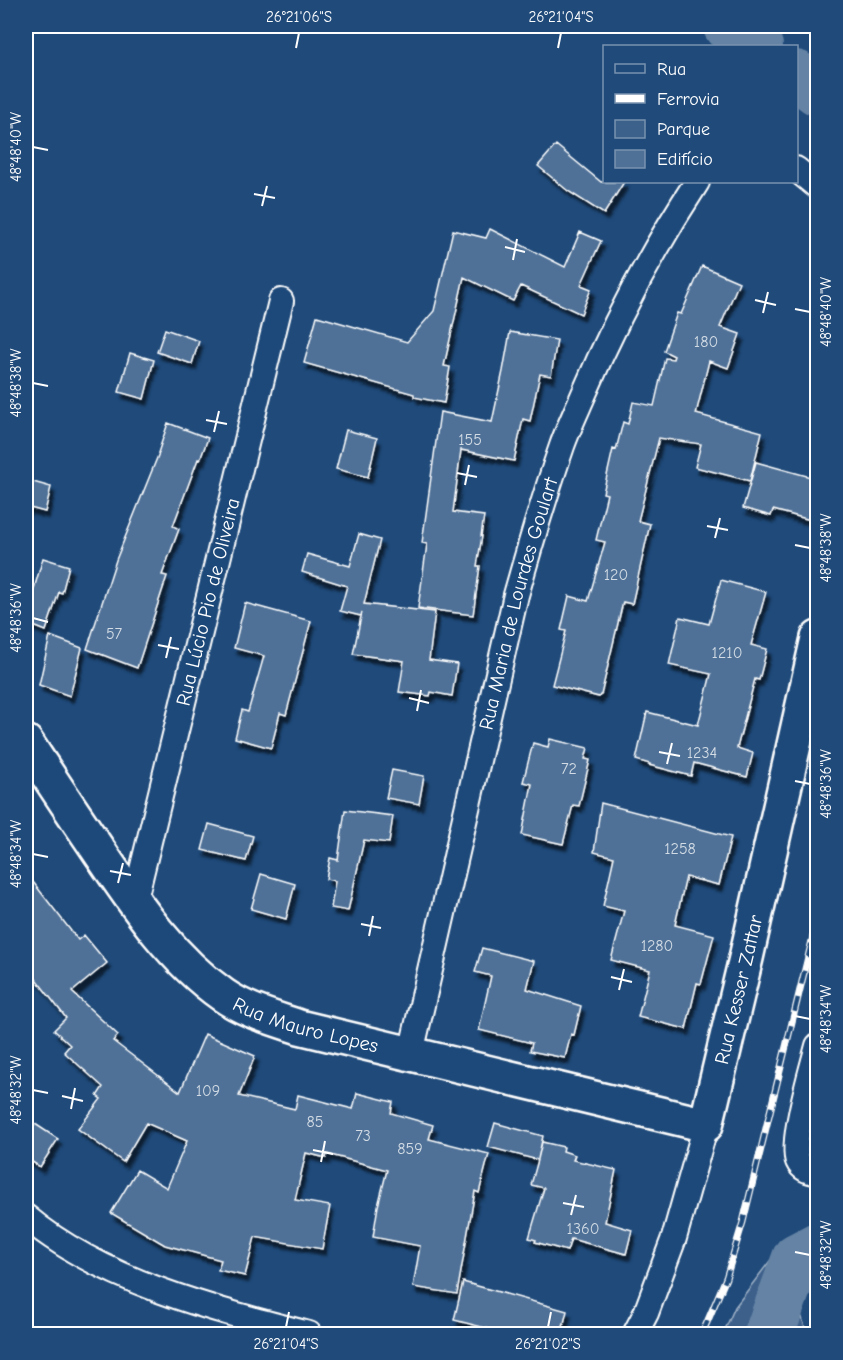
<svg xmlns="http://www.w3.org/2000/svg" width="843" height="1360" font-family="'Comic Neue',sans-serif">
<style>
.green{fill:#3c618b;stroke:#9eb0c5;stroke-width:1.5}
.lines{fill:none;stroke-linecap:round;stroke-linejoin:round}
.river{stroke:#6583a4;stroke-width:50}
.building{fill:#507197;stroke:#fff;stroke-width:1.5;filter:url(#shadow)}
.street-casing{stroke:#fff;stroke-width:28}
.secondary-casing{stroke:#fff;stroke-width:38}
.street{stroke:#1f4a7a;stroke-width:24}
.secondary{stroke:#1f4a7a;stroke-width:33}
.rail-casing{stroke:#fff;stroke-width:7}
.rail{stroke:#1f4a7a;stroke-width:4.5;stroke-dasharray:14;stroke-linecap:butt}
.ticks{fill:none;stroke:#fff;stroke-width:2}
.labels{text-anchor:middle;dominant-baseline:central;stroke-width:4.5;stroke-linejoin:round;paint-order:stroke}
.number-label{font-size:16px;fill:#d3dce5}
.street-label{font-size:20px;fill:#fff;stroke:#1f4a7a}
.neatline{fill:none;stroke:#fff;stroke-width:2}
.ticks-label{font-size:15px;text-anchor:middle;fill:#fff}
</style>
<defs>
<filter id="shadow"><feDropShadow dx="3.5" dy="6" stdDeviation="1.5" flood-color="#0009"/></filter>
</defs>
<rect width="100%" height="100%" fill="#1f4a7a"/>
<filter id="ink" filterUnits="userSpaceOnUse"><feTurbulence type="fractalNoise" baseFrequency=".0167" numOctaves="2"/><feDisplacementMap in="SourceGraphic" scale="12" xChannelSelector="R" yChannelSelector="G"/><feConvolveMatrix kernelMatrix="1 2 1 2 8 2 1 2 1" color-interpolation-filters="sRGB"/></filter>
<g filter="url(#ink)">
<path class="green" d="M817,1220V1282L796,1298L807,1334H723L735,1307L788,1237Z"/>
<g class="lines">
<path class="river" d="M728,26L758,46
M796,75L818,91
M769,1334L797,1258L818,1247"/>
</g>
<path class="building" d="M556,145L601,182H624L604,214L568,191L538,166Z
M490,229L565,267L580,232L601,241L581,285L591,289L581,314L521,286L513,301L464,277L444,366L450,367L444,403L414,397V394L304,363L317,316L407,342L434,311L453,230L486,238Z
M702,266L739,282L720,327L740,334L728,368L709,361L696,414L762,432L750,481L695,467L701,444L659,438L638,521L650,524L632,604L623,602L601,695H600L599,697L552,685L566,631L561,630L569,596L588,601L605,542L596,540L607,494L603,493L613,449L616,450L623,422L628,424L633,402L654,406L665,358L673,359L674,356L664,351L677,313L681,314Z
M165,329L199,341L192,364L157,352Z
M510,332L557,340L551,376L540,374L530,421L523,419L514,461L461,450L453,512L484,516L481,536H482L477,566H480L473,615L418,608L427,544L422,543L440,412L492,422L503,371Z
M130,353L154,360L144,399L119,392Z
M168,423L208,438L200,460L198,459L173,526L179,529L162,575L167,576L137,668L87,649L116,560L159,453H158Z
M346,430L377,438L368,477L336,469Z
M756,462L818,479V522L773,510L771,516L743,508Z
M26,480L51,487L45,512L26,507Z
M359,534L380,540L364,604L435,612L429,660L457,664L452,696L431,692L430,696L399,692L404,661L353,654L362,612L361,616L340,611L347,586L302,572L307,554L350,566Z
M43,558L69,566L62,593L59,592L46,631L26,623V616Z
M721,580L766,592L751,645L767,649L759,680L755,679L737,748L753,753L747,777L694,763L691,776L649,765L650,764L636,760L647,712L698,725L711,674L669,665L680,617L709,624Z
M245,603L311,621L286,715L280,713L271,748L235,738L242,710L248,712L264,656L234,648Z
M50,636L82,648L70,696L39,685Z
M550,739L588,748L585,759L590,760L579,806L573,805L563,844L522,835L532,784L523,782L533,743L548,747Z
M392,770L424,776L419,804L386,798Z
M601,803L731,837L719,885L686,877L675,925L714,935L701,984L697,983L686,1029L638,1017L650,970L611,960L624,911L603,906L614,857L594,852Z
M345,810L393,816L389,843L364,840L348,911L331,908L335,881L326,879L330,858L338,860Z
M209,824L253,836L246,861L202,850Z
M26,873L78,940L84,935L107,963L72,992L118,1035L113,1041L180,1092L205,1034L255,1056L239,1096L295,1109L298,1095L353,1109L357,1093L393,1102L391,1113L433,1125L429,1139L489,1154L479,1193L475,1191L457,1294L413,1287L420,1246L373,1237L378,1206L387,1170L327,1154L326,1158L306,1153L295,1200L330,1206L322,1249L255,1237L245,1276L218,1270L221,1260L165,1245L111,1213L137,1170L167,1188L187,1141L146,1123L123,1162L78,1129L101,1099L97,1096L103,1087L64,1052L70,1045L54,1030L66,1018L26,966Z
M261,874L295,884L286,919L251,909Z
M482,948L534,961L527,989L581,1006L574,1035L571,1034L565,1058L530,1051L532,1043L479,1030L491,976L475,972Z
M26,1118L58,1139L40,1167L26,1158Z
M495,1123L543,1136L538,1159L542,1142L564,1147L563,1151L575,1155L573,1160L616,1170L605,1222L632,1230L626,1254L571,1239L567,1251L535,1242L536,1240L529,1238L544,1188L531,1185L538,1160L488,1147Z
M463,1282L567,1311L561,1335H493L494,1330L454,1320Z"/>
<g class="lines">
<defs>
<g id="street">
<path d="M796,169L818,187"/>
<path id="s1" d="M134,903L281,301"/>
<path d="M818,1046C812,1068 790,1144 798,1161C802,1170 810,1171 818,1173"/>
<path id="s2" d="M411,1053L516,595C530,545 545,495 562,446C568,429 576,412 583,396C615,321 653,249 697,182"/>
<path d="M26,1217C102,1281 214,1310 309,1334"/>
<path d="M635,1334L646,1313L674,1238L706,1125"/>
</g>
<g id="secondary">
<path id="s3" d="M26,742C51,780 77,819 103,857C137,907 172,959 223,995C246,1011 273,1018 299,1027L706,1125L746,958L818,638"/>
</g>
</defs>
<use href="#street" class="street-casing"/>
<use href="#secondary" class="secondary-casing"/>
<use href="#street" class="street"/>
<use href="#secondary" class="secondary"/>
<defs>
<path id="rail" d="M702,1334L726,1278L743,1222L818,916"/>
</defs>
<use href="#rail" class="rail-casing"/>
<use href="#rail" class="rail"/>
</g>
</g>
<path class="ticks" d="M296,48L299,33M558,48L561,33M33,147L48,150M254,194L275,198M262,206L267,186M505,247L525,252M513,260L517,239M755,300L776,305M795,309L810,312M763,313L768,292M33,383L48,386M206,420L227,424M214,432L219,411M457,473L477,477M465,485L469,465M707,526L728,530M715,538L720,518M795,545L810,548M33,618L48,622M158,645L179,649M166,658L171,637M409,698L429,703M417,711L421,690M659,752L680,756M667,764L672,743M795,781L810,784M33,854L48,857M110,871L131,875M118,883L123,863M361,924L381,928M369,936L373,916M611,977L632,982M619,990L624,969M795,1016L810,1019M33,1090L48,1093M62,1096L83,1101M71,1109L75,1088M313,1150L333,1154M321,1162L325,1141M563,1203L584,1207M571,1215L576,1195M795,1252L810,1255M286,1327L289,1312M548,1327L551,1312"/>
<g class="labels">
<g class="number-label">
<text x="706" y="342">180</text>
<text x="470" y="440">155</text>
<text x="616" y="575">120</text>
<text x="114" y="634">57</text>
<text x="727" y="653">1210</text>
<text x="702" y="753">1234</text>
<text x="569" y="769">72</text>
<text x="680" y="849">1258</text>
<text x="657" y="946">1280</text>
<text x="208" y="1091">109</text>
<text x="315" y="1122">85</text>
<text x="363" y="1136">73</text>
<text x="410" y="1149">859</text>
<text x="583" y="1229">1360</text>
</g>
<g class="street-label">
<text stroke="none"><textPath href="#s1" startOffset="310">Rua Lúcio Pio de Oliveira</textPath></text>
<text stroke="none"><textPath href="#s2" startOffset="462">Rua Maria de Lourdes Goulart</textPath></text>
<text stroke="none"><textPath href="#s3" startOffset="963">Rua Kesser Zattar</textPath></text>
<text stroke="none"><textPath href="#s3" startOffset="411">Rua Mauro Lopes</textPath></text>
</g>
</g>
<rect width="843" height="1360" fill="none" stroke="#1f4a7a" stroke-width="66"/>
<rect x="603" y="45" width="195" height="138" fill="#1f4a7a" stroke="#7992af" stroke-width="1.5"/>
<rect x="615" y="64" width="30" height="9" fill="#1f4a7a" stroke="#7992af" stroke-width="1.5"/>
<text x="657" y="75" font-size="18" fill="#ffffff">Rua</text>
<rect x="615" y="94" width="30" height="9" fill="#ffffff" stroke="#7992af" stroke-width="1.5"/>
<text x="657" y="105" font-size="18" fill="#ffffff">Ferrovia</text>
<rect x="615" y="120" width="30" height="18" fill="#3c618b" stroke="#7992af" stroke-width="1.5"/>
<text x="657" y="135" font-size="18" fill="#ffffff">Parque</text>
<rect x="615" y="150" width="30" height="18" fill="#507197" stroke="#7992af" stroke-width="1.5"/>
<text x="657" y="165" font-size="18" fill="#ffffff">Edifício</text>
<rect x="33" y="33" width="777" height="1294" class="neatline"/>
<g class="ticks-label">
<text x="299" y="22">26°21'06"S</text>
<text x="561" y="22">26°21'04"S</text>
<text transform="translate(16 147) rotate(-90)" y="5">48°48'40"W</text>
<text transform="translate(826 312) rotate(-90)" y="5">48°48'40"W</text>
<text transform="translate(16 383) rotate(-90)" y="5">48°48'38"W</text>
<text transform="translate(826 548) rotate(-90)" y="5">48°48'38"W</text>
<text transform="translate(16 618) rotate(-90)" y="5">48°48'36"W</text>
<text transform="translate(826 784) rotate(-90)" y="5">48°48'36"W</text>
<text transform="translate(16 854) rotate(-90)" y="5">48°48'34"W</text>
<text transform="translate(826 1019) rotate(-90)" y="5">48°48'34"W</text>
<text transform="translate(16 1090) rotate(-90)" y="5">48°48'32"W</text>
<text transform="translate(826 1255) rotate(-90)" y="5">48°48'32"W</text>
<text x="286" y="1349">26°21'04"S</text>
<text x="548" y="1349">26°21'02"S</text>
</g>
</svg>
